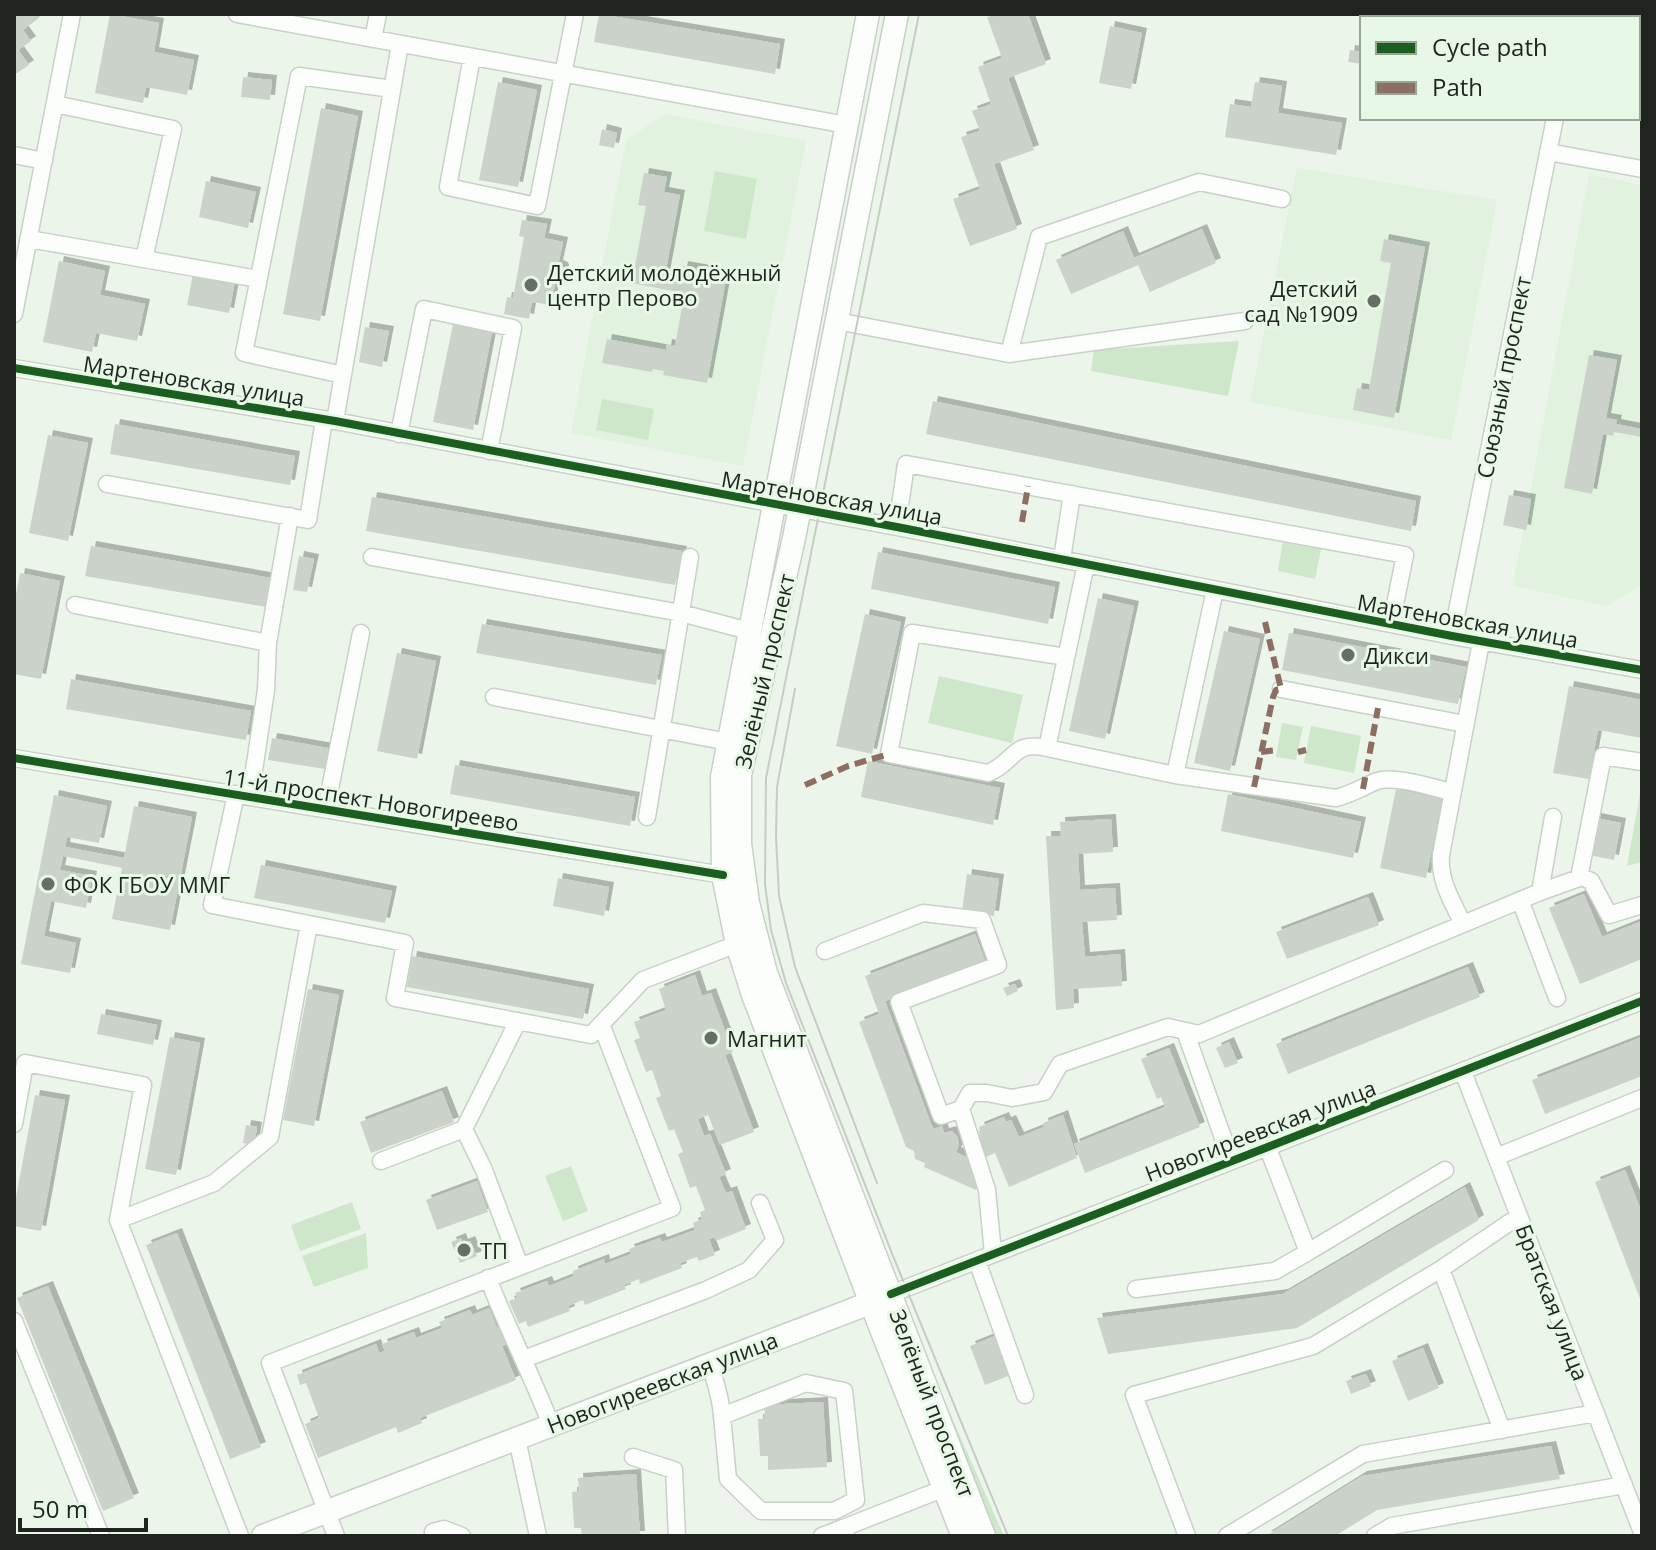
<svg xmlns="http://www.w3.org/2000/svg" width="1656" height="1550" font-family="'Open Sans',sans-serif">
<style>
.built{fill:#e1f2df}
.green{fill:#cee7cb}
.building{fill:#cad2c9;filter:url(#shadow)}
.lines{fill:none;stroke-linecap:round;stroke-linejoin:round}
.minor-casing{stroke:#c9d0c8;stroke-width:19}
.major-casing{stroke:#c9d0c8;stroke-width:25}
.minor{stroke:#fcfefc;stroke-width:16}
.major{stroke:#fcfefc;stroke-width:22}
.tram{stroke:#c8cac8;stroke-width:2}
.quiet{stroke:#8d6e63;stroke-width:6;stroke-dasharray:12 6;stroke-linecap:butt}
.cycleway-casing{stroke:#e7f9e6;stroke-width:13}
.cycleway{stroke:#1b5e20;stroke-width:8}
.poi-dot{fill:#666e65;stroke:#e7f9e6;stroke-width:3}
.labels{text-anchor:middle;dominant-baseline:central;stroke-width:6;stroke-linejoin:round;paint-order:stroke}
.poi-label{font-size:22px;fill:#1f251e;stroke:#e7f9e6;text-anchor:start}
.street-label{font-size:22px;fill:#1f251e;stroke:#e7f9e6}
</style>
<defs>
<filter id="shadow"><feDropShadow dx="5" dy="-5" stdDeviation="0" flood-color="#0004"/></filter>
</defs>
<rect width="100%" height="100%" fill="#ebf5ea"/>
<path class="built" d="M665,114L806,141L743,466L571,433L626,140Z
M1297,168L1497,200L1451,440L1250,402Z
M1589,174L1642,185V584L1607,606L1513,586Z"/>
<path class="green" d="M715,171L757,179L746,239L704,231Z
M1239,341L1228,396L1091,371L1094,350Z
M602,399L654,409L648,440L596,430Z
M1284,533L1323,540L1315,579L1278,571Z
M939,676L1023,695L1012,743L928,723Z
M1282,723L1303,727L1296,760L1276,757Z
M1311,726L1361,736L1354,773L1304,763Z
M1642,783V862L1627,866Z
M571,1166L588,1211L563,1221L545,1176Z
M352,1202L361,1229L300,1251L291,1225Z
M366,1233L368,1268L314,1287L302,1256Z
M913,1329L1004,1536H991Z"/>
<path class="building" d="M14,14H36L39,18L23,30L31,41L18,50L29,65L14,75Z
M110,14L159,23L154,52L194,60L187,95L146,87L143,103L95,93Z
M599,14L780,44L775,74L594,42Z
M996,14H1028L1046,64L1008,78L1034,150L994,164L1017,229L970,246L953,199L980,189L961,137L980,131L972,111L991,104L978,67L1002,58L987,17Z
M1474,14H1512L1511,18H1486Z
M1110,26L1142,33L1131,89L1099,83Z
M1350,50L1362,52V64L1348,62Z
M243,77L272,80L270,100L241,97Z
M498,82L537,90L518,187L479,180Z
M1255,82L1282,86L1278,113L1342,123L1336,155L1225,137L1230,104L1251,107Z
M321,108L358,116L320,321L283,314Z
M602,129L617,133L614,148L599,145Z
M644,173L667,177L664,192L680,195L664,281L680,284L683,266L727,274L707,383L663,375L664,371L653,369L652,372L602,363L607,339L666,350L667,344L675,346L684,296L677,295L678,292L632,283L646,206L638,205Z
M206,181L256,192L248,228L199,217Z
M522,220L547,224L544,238L563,242L558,265L563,267L566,276L560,283H555L551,305L532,302L529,319L504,314L507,297L513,298L524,237L519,236Z
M1202,229L1216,263L1150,292L1138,265L1071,294L1056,260L1123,231L1134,258Z
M1384,239L1425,247L1394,418L1353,410L1357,388L1369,390L1391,263L1380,261Z
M59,261L105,271L100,295L145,304L137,341L96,333L92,352L43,342Z
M193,274L235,281L229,313L187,305Z
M453,324L492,332L473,430L433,422Z
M365,327L389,331L382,367L359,362Z
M1589,355L1617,360L1606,418L1617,420L1616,424L1642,429V437L1614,432L1613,436L1603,434L1592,494L1564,488Z
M933,401L1416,501L1411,531L926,434Z
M115,424L295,456L290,485L110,454Z
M48,435L88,443L68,541L29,533Z
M1509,495L1531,499L1526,530L1503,525Z
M372,497L682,551L675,585L366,531Z
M91,546L271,578L266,607L85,576Z
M878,552L1055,587L1048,624L871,589Z
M299,556L314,559L307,592L293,590Z
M20,573L60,581L41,679L14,674V605Z
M1098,598L1134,606L1105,739L1069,731Z
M865,614L901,622L872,754L836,746Z
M482,624L662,655L656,685L476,653Z
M1224,631L1260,639L1230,771L1194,763Z
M1289,633L1466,667L1458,704L1282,670Z
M397,653L436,661L417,759L377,751Z
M71,679L251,711L246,740L66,709Z
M1569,686L1642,700V738L1598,730L1589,779L1553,773Z
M272,738L328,748L325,769L268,760Z
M868,761L1000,788L993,825L861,797Z
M455,765L635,797L630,826L450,794Z
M1396,789L1442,799L1426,878L1380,868Z
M1228,794L1361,822L1353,858L1221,831Z
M54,795L107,806L99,843L67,837L65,847L124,858L134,806L192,817L170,930L112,919L122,868L63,856L60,870L92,876L86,908L51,901L44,936L76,943L70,973L21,964Z
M1591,817L1621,823L1614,860L1584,854Z
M1111,819L1113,852L1078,854L1080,890L1115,888L1117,920L1082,922L1085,957L1120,954L1122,986L1073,989L1074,1008L1056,1010L1046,836H1061L1060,822Z
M261,865L392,891L385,923L254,898Z
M967,874L999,879L994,916L962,911Z
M558,878L609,887L604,916L553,906Z
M1584,894L1602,937L1642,921V959L1580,984L1549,908Z
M1368,897L1379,925L1287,959L1276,932Z
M975,934L986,963L885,1001L933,1129L942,1126L944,1133L952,1131L957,1136L959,1145L956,1152L968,1158L978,1186L976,1190L924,1167L925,1163L915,1159L914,1151L906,1147L859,1022L879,1014L865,976Z
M412,956L589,989L583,1019L407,987Z
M1468,967L1480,997L1288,1074L1276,1044Z
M695,975L702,996L711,993L733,1052L725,1055L754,1132L720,1145L708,1115L698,1119L704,1136L710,1134L726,1174L719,1177L726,1193L732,1191L746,1229L716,1241L714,1237L709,1239L715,1255L699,1261L697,1257L680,1263L682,1268L640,1284L639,1279L624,1285L626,1289L585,1305L583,1300L568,1306L570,1311L528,1327L526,1321L519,1324L509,1301L517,1298L515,1293L547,1281L549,1286L574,1276L573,1271L604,1259L605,1264L631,1254L629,1249L660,1238L662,1242L695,1230L693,1223L702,1219L700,1212L705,1210L696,1186L690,1188L678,1154L683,1152L674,1129L669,1131L656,1098L661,1096L652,1070L646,1072L634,1040L640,1038L634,1022L666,1010L659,989Z
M1015,984L1018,991L1007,996L1003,988Z
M308,989L339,995L314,1126L283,1120Z
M101,1014L157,1025L153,1045L97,1034Z
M170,1037L200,1043L176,1175L145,1169Z
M1642,1037V1076L1545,1114L1532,1080Z
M1229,1042L1238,1063L1225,1068L1216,1048Z
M1169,1048L1200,1127L1085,1173L1074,1144L1165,1107L1161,1097L1157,1099L1141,1059Z
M442,1091L454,1122L371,1153L360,1122Z
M35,1095L65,1100L41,1231L14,1226V1208Z
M1063,1115L1077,1158L1009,1187L995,1153L984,1158L974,1136L981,1133L979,1127L1004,1117L1006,1122L1011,1120L1019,1137L1044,1127L1043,1123Z
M246,1125L257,1127L254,1145L243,1143Z
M1625,1170L1642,1213V1304L1595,1182Z
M477,1181L488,1212L437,1230L426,1200Z
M1465,1187L1479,1220L1297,1328L1108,1354L1097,1318L1283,1294Z
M177,1233L261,1447L230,1459L146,1245Z
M461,1238L463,1244L470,1241L477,1256L460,1263L451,1242Z
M48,1286L134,1498L103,1511L17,1298Z
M489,1308L497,1328L501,1327L508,1344L502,1346L516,1380L420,1418L422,1423L398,1433L396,1427L318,1458L305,1424L319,1418L306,1383L300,1385L297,1375L376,1344L379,1353L385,1351L382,1344L414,1332L416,1338L442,1328L439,1322L470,1310L472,1315Z
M995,1336L1011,1375L985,1385L970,1346Z
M1423,1348L1439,1388L1408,1401L1392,1361Z
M1366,1374L1371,1386L1351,1394L1346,1381Z
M823,1402L827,1467L768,1470V1456H760L758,1419H765L764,1405Z
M1551,1446L1560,1479L1377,1510L1335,1536H1266L1362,1476Z
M636,1474L640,1536H582L581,1528H574L572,1492L579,1491L578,1478Z"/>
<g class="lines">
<defs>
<path id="minor" d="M237,14L847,125
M1574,18L1575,14
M373,39L378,14
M472,57L448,187L537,206L575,14
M1548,152L1642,169
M14,155L44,161
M29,239L144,259L173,129L55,104
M144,259L258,279
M14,314L72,14
M837,321L1009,354L1245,321
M1009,354L1039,237L1199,182L1282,199
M14,368L335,421L897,527L1452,636L1642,670
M343,375L244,353L299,76L392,89
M335,421L400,44
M399,434L424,309L513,328L489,451
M107,484L308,520L324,420
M897,527L906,464L1405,555L1391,624
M372,557L681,613L749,631
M1062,559L1072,494
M1086,564L1047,748L1175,775L1215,590
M75,605L268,643L266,690L250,797
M1452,636L1555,118
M268,643L290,516
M1281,689L1465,724
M494,697L728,742
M1047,748C1011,740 1015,763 988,773L889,754L912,633L1066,657
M14,758L723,875
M1175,775L1336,798C1352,794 1363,787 1377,781C1395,775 1433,788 1452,792
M326,809L361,633
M647,817L690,557
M1579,878L1603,756L1642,762
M1540,892L1582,877L1591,881L1609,915L1642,905
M1520,900L1557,998
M309,924L405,943L395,998L591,1035L643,980L737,944
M1463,924C1452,901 1439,881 1441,855L1481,642
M825,951L923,913L982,920L998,965L899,1002L941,1116L961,1109L970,1093H987L1012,1098L1044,1092L1060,1064L1168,1027L1199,1034L1540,892L1553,817
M1185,1031L1231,1160
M1463,1072L1642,1532
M961,1109L987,1190L993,1254
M14,1124L25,1063L143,1085L118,1220L240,1536
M464,1129L484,1170L520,1266
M1496,1157L1642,1098
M381,1161L464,1129L518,1021
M118,1220L214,1183L270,1137L309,924L212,905L236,794
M1308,1252L1445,1170
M977,1261L1025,1395
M1441,1269L1502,1430
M488,1278C507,1328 532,1375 551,1425
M1136,1289L1275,1271L1308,1252L1267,1146
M891,1294L1642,1001
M14,1321L101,1536
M524,1359L706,1290L749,1270L775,1240L760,1203
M710,1364C715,1382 721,1397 722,1416L728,1479L761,1511H834L856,1500L844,1391L806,1383L722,1416
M517,1439L538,1536
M633,1457L674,1470L677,1536
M433,1532L444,1529L462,1536
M336,1536L270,1363L672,1208L601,1024
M822,1536L843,1528
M846,1536L843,1528L945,1488
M1187,1536L1134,1395L1313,1346L1441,1269L1519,1216
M1227,1536L1363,1454L1596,1413
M1375,1536L1392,1526L1624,1485"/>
<path id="major" d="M868,14L722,777L723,875L737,944L753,995L881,1329L963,1536
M897,14L794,538L740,775V844L748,903L766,973L984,1536
M263,1536L883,1298"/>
</defs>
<use href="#minor" class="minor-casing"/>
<use href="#major" class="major-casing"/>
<use href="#minor" class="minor"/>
<use href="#major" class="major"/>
<path class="tram" d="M919,14L766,778L765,884L771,930L786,983L893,1256L1008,1536
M795,689L777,787L776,836L779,896L795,967L877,1183"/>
<path class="quiet" d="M1022,522L1028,486
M1261,752L1277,750
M1298,752L1306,750
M805,785L848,766L889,754
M1254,787L1273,697L1276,690L1281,689L1265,622
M1363,789L1378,708"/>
<defs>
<path id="cycleway" d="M14,368L335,421L897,527L1452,636L1642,670
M14,758L723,875
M891,1294L1642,1001"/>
</defs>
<use href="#cycleway" class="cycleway-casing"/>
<use href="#cycleway" class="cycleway"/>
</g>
<g class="poi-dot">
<circle cx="531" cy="285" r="8"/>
<circle cx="1374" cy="301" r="8"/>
<circle cx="1348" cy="655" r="8"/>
<circle cx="48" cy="884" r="8"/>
<circle cx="711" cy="1038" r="8"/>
<circle cx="464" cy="1250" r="8"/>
</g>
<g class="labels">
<g class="poi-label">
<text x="547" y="272">Детский молодёжный<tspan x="547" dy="25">центр Перово</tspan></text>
<text x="1358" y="288" text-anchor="end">Детский<tspan x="1358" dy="25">сад №1909</tspan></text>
<text x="1364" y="655">Дикси</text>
<text x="64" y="884">ФОК ГБОУ ММГ</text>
<text x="727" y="1038">Магнит</text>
<text x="480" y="1250">ТП</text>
</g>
<g class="street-label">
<text transform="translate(1503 377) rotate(-79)">Союзный проспект</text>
<text transform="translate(194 380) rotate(9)">Мартеновская улица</text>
<text transform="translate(832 497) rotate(10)">Мартеновская улица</text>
<text transform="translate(1468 620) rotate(10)">Мартеновская улица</text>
<text transform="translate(764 671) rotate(-77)">Зелёный проспект</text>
<text transform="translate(371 799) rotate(9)">11-й проспект Новогиреево</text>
<text transform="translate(1260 1130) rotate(-21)">Новогиреевская улица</text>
<text transform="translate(1553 1302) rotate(69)">Братская улица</text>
<text transform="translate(662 1382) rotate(-21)">Новогиреевская улица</text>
<text transform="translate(933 1403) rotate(69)">Зелёный проспект</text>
</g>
</g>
<rect width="1656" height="1550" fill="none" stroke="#1f251e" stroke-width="32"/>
<rect x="1360" y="16" width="280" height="104" fill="#e7f9e6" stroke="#97a496" stroke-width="2"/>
<rect x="1376" y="42" width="40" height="12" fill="#1b5e20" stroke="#97a496" stroke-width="2"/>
<text x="1432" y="56" font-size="24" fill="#1f251e">Cycle path</text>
<rect x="1376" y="82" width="40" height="12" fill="#8d6e63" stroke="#97a496" stroke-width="2"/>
<text x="1432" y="96" font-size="24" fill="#1f251e">Path</text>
<path d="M20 1518v12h126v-12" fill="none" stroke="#1f251e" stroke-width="4"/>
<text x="32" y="1518" font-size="24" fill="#1f251e" stroke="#e7f9e6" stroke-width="6" paint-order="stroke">50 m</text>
</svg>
